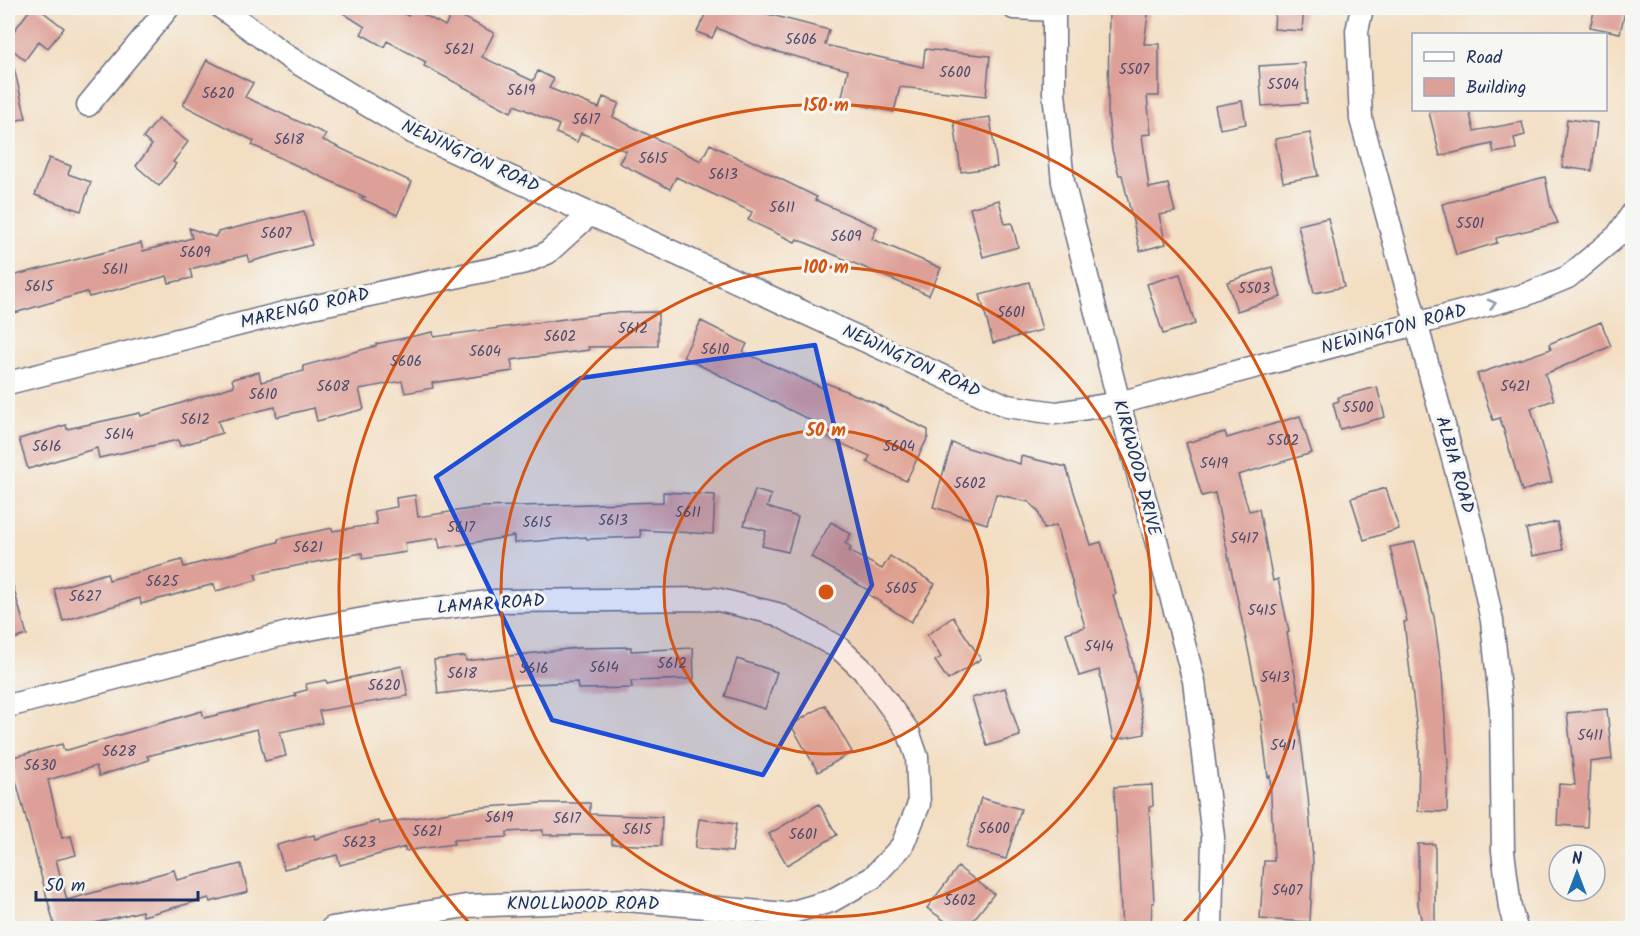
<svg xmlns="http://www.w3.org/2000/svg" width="1640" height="936" font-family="Kalam,sans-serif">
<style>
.building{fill:#dda098}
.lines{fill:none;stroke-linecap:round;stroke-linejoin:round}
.minor-casing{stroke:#676c81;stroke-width:25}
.minor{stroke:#fff;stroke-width:22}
.oneway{stroke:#8d97ae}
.marked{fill:#1d4ed8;fill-opacity:0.2;stroke:#1d4ed8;stroke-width:4.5;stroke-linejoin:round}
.ring{fill:none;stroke:#d45514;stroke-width:3}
.labels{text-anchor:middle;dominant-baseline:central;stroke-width:6;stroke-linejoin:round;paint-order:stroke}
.number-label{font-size:15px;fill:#4c4b6c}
.street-label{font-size:18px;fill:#1b2f5e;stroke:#f6f6f2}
.centre{fill:#d45514;stroke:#f6f6f2;stroke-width:3}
.ring-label{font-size:18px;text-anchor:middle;font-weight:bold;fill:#d45514;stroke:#f6f6f2;stroke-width:6;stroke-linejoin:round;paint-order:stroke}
</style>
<rect width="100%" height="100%" fill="#f6f6f2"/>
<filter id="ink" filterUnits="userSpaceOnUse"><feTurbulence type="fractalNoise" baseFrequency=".0167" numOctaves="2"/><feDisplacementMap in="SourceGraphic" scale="12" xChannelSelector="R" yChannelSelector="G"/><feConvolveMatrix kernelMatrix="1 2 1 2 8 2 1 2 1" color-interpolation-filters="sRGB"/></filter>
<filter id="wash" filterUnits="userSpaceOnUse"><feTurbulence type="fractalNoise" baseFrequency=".008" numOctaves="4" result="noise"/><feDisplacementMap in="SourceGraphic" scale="24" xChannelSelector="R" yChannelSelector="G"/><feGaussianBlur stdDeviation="1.35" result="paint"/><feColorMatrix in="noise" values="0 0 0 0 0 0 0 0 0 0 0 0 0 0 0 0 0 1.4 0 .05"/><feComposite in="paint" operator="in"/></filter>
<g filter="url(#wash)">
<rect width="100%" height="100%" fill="#f3dec2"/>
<g id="blocks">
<path class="building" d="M31,8H38L64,28L48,48L39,41L25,60L8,46V39Z
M335,8H393L408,16L412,8L445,26L453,12L494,33L482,57L533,81L538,71L554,79L549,88L599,108L603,97L619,103L613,117L701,161L710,144L817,197L815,200L877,227L872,239L941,268L929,295L797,239L795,242L748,220L752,212L676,177L670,189L619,163L626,151L581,133L577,142L556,133L559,125L515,105L511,112L424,66L426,62L387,41L384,47L361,34L365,27Z
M708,8H761L760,12L829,30L825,45L923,67L925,49L990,56L986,96L900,87L894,112L841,101L848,70L762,48L717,28L712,38L697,32Z
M1109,8H1149L1144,44H1159V96H1147L1151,134L1142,135L1149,188L1168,184L1175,212L1159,215L1166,244L1140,251L1122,175H1119L1112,150L1108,115Z
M1275,8H1304L1302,31L1274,29Z
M1595,8H1626L1620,33L1590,27Z
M207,60L253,83L245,97L326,134L323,140L412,182L397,215L360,198L365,197L252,145L254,141L183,105Z
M1305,63L1307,103L1262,106L1259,66Z
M14,68L26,118L8,123V69Z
M1242,101L1246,124L1220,129L1215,106Z
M1439,110H1469L1474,131L1522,122L1525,135L1514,138L1516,149L1494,153L1492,144L1440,156L1429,112Z
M990,117L997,167L961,172L954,122Z
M158,119L188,142L173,162L176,164L159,186L136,166L152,145L143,138Z
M1567,119L1597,123L1592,171L1562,167Z
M1310,133L1318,176L1283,182L1275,139Z
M49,158L71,166L68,174L91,182L81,211L35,195Z
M1545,177L1551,207L1558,223L1496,238L1497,243L1456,255L1442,204Z
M999,200L1005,224L1012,223L1018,247L983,257L970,208Z
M304,211L312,245L249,262L247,255L190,269L192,278L169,283L167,276L89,297L87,292L11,314L8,302V277L141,243L143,251L192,238L189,228L215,237L218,232Z
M1328,218L1344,287L1314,293L1298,225Z
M1272,267L1281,297L1237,311L1227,282Z
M1180,274L1195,324L1163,334L1147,284Z
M1029,282L1042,330L993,343L980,295Z
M658,312V346L588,347L589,350L511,360L513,371L432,383L433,388L405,393L402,381L359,389L364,409L317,421L314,408L277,417L275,407L218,421L222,433L180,446L178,440L99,458L97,448L28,469L19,439L66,425L67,429L140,413L141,416L234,386L232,379L259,372L261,382L304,371L303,366L376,346V344L433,332L434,337L608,313Z
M701,321L747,344L743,352L823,388L826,383L873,402L928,430V437L906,481L867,462L870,456L806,428L810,420L683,357Z
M1601,322L1611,346L1545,374L1554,400L1531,408L1552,482L1522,491L1500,418L1493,420L1477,374L1551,349L1549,344Z
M1377,387L1385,417L1340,429L1333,403L1339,401L1338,397Z
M1300,416L1312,453L1238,475L1249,511L1259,509L1273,581L1278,579L1289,632L1287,633L1300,701L1296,702L1308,796L1313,863L1310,922L1260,919L1264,861H1274L1270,776L1268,777L1261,720H1263L1215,493L1202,496L1186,443L1225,432L1227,438Z
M952,443L1020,464L1021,456L1066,467L1091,545L1101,542L1116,594L1113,595L1132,660L1145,734L1113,740L1099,670L1079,676L1066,633L1085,627L1056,525L1044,529L1038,511L1029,502L996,494L987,524L933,507Z
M1386,488L1399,529L1364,540L1351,498Z
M755,490L771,495L767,507L798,517L788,552L762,546L766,531L744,525Z
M663,492L715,495L713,534L640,530L641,537L587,539L586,537L514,543V536L440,548L438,538L405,543L406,552L363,559L362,553L255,574L257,580L216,591L214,584L141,604L140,598L63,621L54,589L107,573L109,580L182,560L184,567L278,542V539L332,528L333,531L377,524L374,511L397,507L396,498L415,495L418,517L482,507L663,502Z
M831,522L851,534L845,543L851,547L849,551L882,569L890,556L935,584L911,622L866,593L868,590L811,557Z
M1557,522L1563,550L1532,556L1526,529Z
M1415,542L1434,617L1442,674L1448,764L1447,812L1418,811L1419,747L1404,622L1407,621L1390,547Z
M12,583L27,635L8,641V584Z
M953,617L981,659L948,680L935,661L941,657L927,635Z
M631,647V651L693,648L694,679L631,681L632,688L578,689L577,682L511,685L438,694L434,660L465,656L466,661L577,648Z
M737,659L777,672L765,709L725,696Z
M402,666L408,696L319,711L322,723L280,732L286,756L265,761L257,729L147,756L149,760L99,776L96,766L48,780L62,838L71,836L76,855L56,860L67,900L174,870L177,880L241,864L248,892L210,902L209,898L143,916L142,911L75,928H55L10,758L62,744L64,751L202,711L204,718L296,696L295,693L307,690L306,684L326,680L327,683Z
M1005,688L1020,736L987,746L972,698Z
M825,705L852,752L818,772L791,725Z
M1607,709L1612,759L1590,762L1587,827L1557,825L1559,784L1575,785L1567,713Z
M1152,785L1153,806L1149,807L1154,903H1152L1151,928H1122L1114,787Z
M981,798L1021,809L1006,859L966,848Z
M543,803H590V814L662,817L661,846L612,844V835H543V830L507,832V837L453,840L454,844L405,851V847L340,865L337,855L284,869L277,845L314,835L315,839L378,821L379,824L473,808Z
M819,804L837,835L787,865L769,834Z
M699,819L736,824L732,852L695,848Z
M1418,844H1435V928H1423L1418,905Z
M958,867L994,894L967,928H955L927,908Z"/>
</g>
</g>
<g filter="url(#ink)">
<use href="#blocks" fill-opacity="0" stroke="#676c81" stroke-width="1.5"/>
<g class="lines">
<defs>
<path id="minor" d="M222,8L288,57L414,133L1007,406L1056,413L1119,403L1525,295L1568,277L1617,236L1632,214
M1014,8L1054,10
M1054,8V93L1063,182L1119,403L1194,681L1213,837L1211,928
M1362,8L1357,31L1361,119L1475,540L1492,621L1501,710L1503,851L1510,908L1516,928
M88,105L168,8
M8,383L288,312L526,262L547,253L590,214
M8,706L288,633L391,614L496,601L715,599L777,614L839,648L865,672L908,731L917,757L919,804L902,846L872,878L831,901L786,914L627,900L466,906L332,928"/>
</defs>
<use href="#minor" class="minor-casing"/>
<use href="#minor" class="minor"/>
</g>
<defs><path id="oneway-chevron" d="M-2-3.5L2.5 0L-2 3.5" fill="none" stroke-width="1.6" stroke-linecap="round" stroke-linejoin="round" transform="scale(1.5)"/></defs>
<use class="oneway" href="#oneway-chevron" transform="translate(1492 304) rotate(-15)"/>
</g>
<path class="marked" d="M815,345L872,585L763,775L552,720L436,477L581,378Z"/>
<circle cx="826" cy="592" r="162" fill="#d45514" fill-opacity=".12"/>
<g class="ring">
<circle cx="826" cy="592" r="162"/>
<circle cx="826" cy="592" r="325"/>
<path d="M473 927A487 487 0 1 1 1179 927"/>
</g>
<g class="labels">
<g class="number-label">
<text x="801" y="40">5606</text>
<text x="459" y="50">5621</text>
<text x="1134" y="70">5507</text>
<text x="955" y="73">5600</text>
<text x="1283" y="85">5504</text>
<text x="521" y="91">5619</text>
<text x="218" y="94">5620</text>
<text x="586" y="120">5617</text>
<text x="289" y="140">5618</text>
<text x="653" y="159">5615</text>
<text x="723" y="175">5613</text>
<text x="782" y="208">5611</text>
<text x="1470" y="224">5501</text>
<text x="276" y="234">5607</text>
<text x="846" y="237">5609</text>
<text x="195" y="253">5609</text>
<text x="115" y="270">5611</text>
<text x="39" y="287">5615</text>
<text x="1254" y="289">5503</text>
<text x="1011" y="313">5601</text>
<text x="633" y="329">5612</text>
<text x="560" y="337">5602</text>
<text x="715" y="350">5610</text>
<text x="485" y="352">5604</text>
<text x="406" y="362">5606</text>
<text x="333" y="387">5608</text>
<text x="1515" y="387">5421</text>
<text x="263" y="395">5610</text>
<text x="1358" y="408">5500</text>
<text x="195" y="420">5612</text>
<text x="119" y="435">5614</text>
<text x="1283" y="441">5502</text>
<text x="47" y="447">5616</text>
<text x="899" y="447">5604</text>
<text x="1214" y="464">5419</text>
<text x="970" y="484">5602</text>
<text x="688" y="513">5611</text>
<text x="613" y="521">5613</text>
<text x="537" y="523">5615</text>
<text x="461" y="528">5617</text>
<text x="1244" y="539">5417</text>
<text x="308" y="548">5621</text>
<text x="162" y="582">5625</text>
<text x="901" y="589">5605</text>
<text x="85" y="597">5627</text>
<text x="1262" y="611">5415</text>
<text x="1099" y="647">5414</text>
<text x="672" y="664">5612</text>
<text x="604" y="668">5614</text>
<text x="534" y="669">5616</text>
<text x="462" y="674">5618</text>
<text x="1275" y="678">5413</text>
<text x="384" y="686">5620</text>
<text x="1590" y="736">5411</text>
<text x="1283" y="746">5411</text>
<text x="119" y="752">5628</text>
<text x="40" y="766">5630</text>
<text x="499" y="818">5619</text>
<text x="567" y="819">5617</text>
<text x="994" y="829">5600</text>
<text x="637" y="830">5615</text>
<text x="427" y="832">5621</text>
<text x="803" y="835">5601</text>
<text x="359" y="843">5623</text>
<text x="1287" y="891">5407</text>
<text x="960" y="901">5602</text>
</g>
<g class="street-label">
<text transform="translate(470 157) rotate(25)">NEWINGTON ROAD</text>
<text transform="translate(305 309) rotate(-13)">MARENGO ROAD</text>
<text transform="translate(1394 330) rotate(-15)">NEWINGTON ROAD</text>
<text transform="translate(911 362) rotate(25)">NEWINGTON ROAD</text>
<text transform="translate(1454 465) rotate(74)">ALBIA ROAD</text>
<text transform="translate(1136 468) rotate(75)">KIRKWOOD DRIVE</text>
<text transform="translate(491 605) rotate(-4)">LAMAR ROAD</text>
<text x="583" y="904">KNOLLWOOD ROAD</text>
</g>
</g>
<circle cx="826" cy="592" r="9" class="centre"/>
<g class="ring-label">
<text x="826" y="111">150 m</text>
<text x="826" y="273">100 m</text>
<text x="826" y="436">50 m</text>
</g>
<rect width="1640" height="936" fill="none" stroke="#f6f6f2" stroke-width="30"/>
<rect x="1412" y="33" width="195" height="78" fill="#f6f6f2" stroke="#9ea6b7" stroke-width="1.5"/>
<rect x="1424" y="52" width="30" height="9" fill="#ffffff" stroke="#9ea6b7" stroke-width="1.5"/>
<text x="1466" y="63" font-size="18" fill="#1b2f5e">Road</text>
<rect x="1424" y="78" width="30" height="18" fill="#dda098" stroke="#9ea6b7" stroke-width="1.5"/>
<text x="1466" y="93" font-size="18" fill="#1b2f5e">Building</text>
<g transform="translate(1577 873)"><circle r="28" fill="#f6f6f2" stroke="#9ea6b7" stroke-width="1.5"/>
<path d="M0-4.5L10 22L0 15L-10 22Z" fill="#1f6fb2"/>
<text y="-9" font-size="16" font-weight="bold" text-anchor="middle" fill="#1b2f5e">N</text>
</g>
<path d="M36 891v9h162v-9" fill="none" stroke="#1b2f5e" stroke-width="3"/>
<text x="45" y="891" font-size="18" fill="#1b2f5e" stroke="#f6f6f2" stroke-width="4.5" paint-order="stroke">50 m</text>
</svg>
